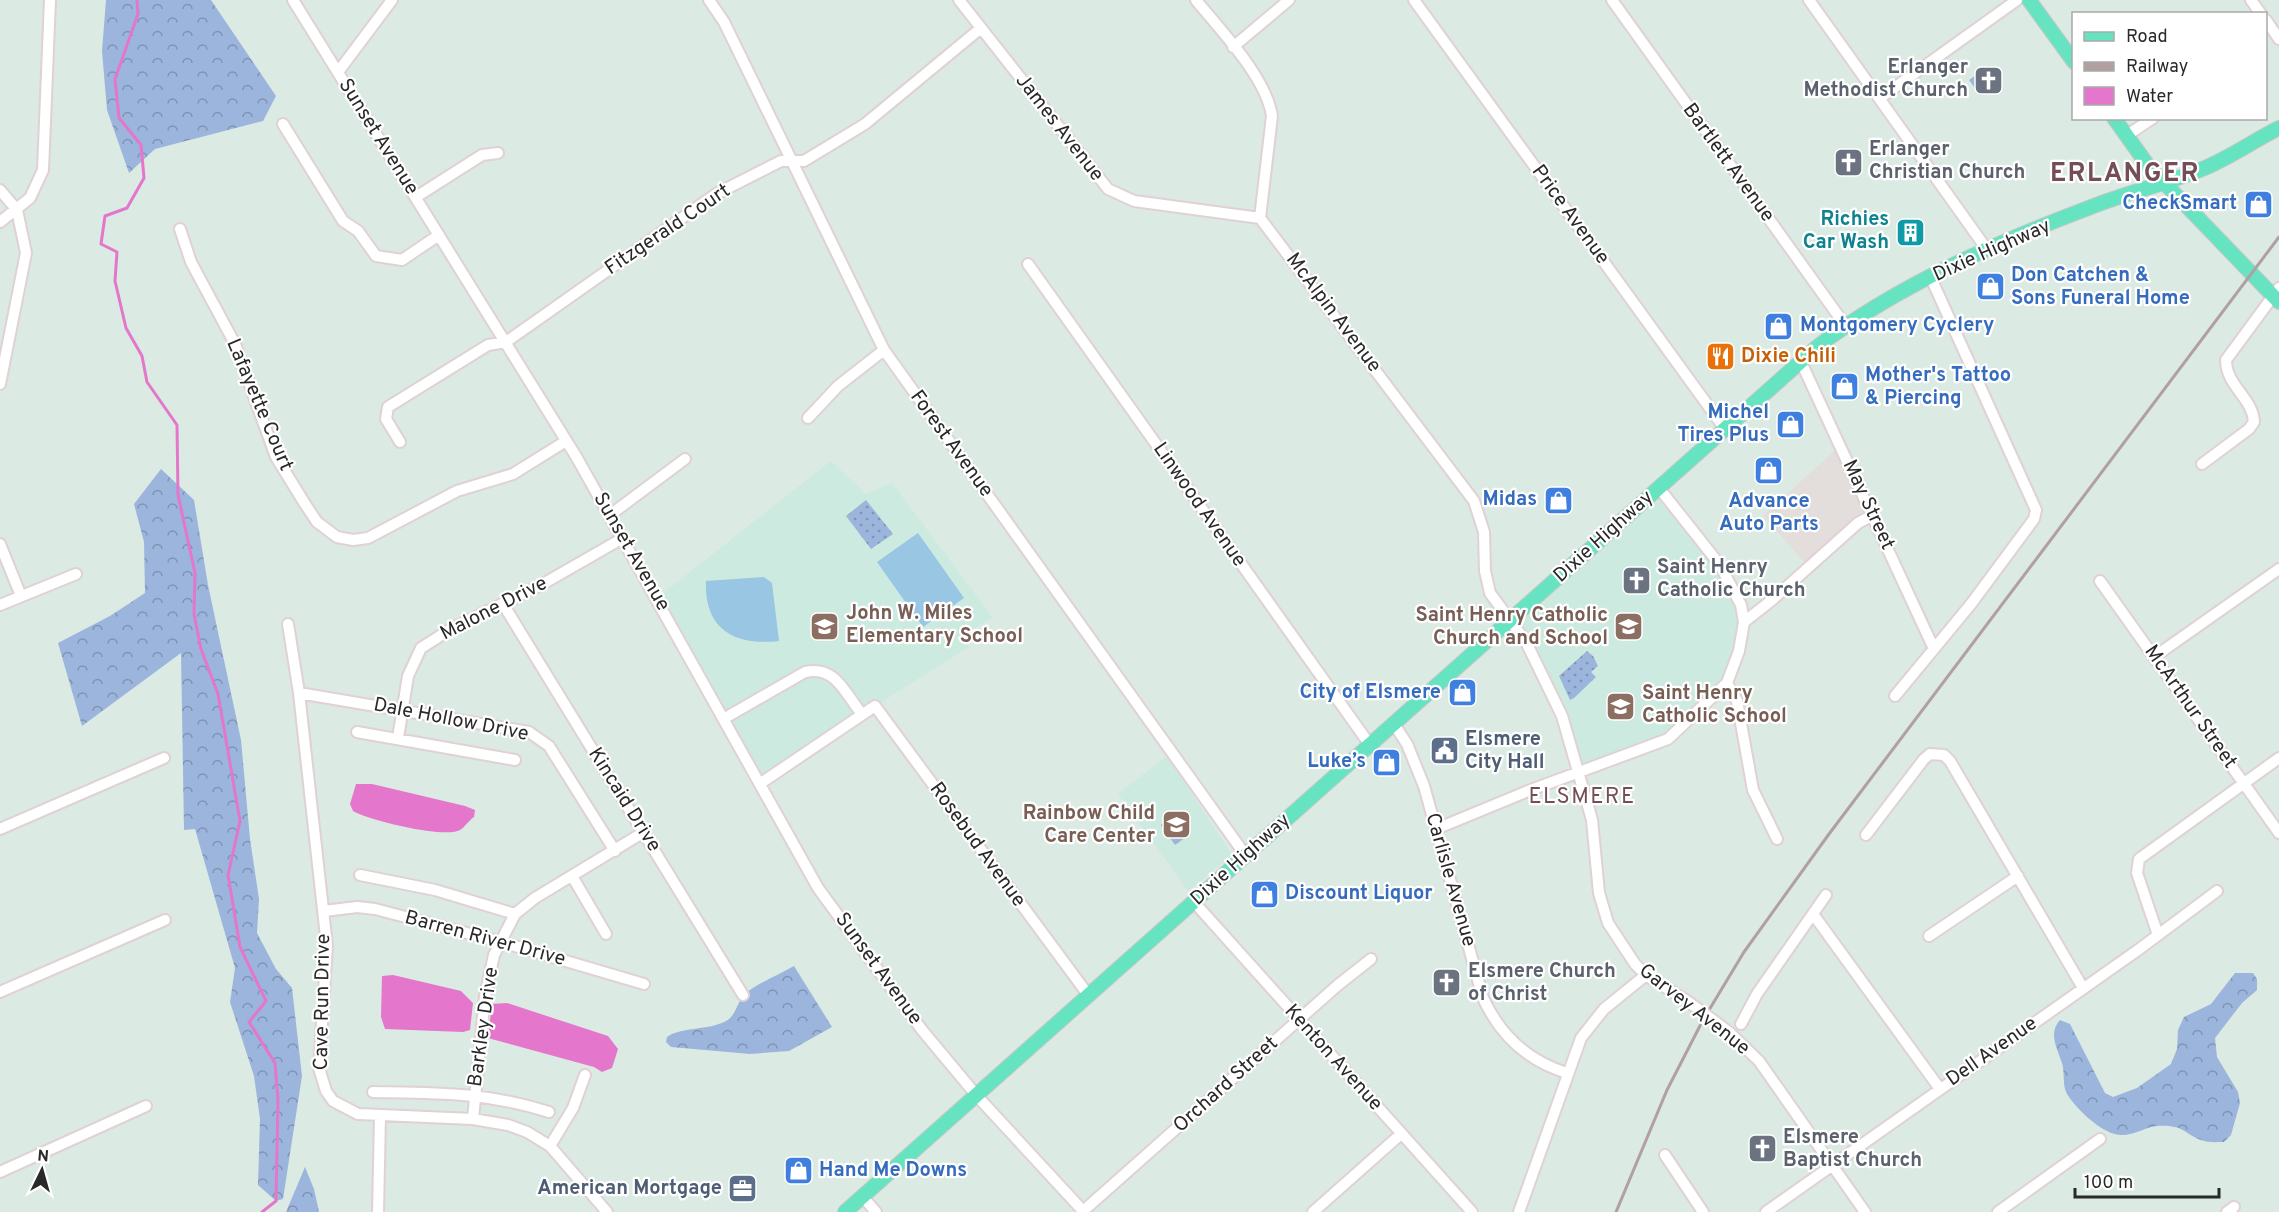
<svg xmlns="http://www.w3.org/2000/svg" width="2279" height="1212" font-family="Overpass,sans-serif">
<style>
.industrial{fill:#e3dddc}
.education{fill:#cceadf}
.forest{fill:url(#forest-crowns)}
.park{fill:url(#park-dots)}
.pitch{fill:#98c6e3}
.water{fill:#e476cb}
.lines{fill:none;stroke-linecap:round;stroke-linejoin:round}
.stream{stroke:#e476cb;stroke-width:3}
.minor-casing{stroke:#e0d1d4;stroke-width:14}
.major-casing{stroke:#c7c7c7;stroke-width:16}
.minor{stroke:#fff;stroke-width:10}
.major{stroke:#66e4c2;stroke-width:14}
.rail{stroke:#b19fa2;stroke-width:3}
.minor-bridge-casing{stroke:#e0d1d4;stroke-width:14;stroke-linecap:butt}
.minor-bridge{stroke:#fff;stroke-width:10}
.labels{text-anchor:middle;dominant-baseline:central;stroke-width:4.5;stroke-linejoin:round;paint-order:stroke}
.worship-label{font-size:20px;font-weight:bold;fill:#5b616d;stroke:#fff;text-anchor:start}
.street-label{font-size:20px;fill:#292929;stroke:#fff}
.shop-label{font-size:20px;font-weight:bold;fill:#366cbe;stroke:#fff;text-anchor:end}
.culture-label{font-size:20px;font-weight:bold;fill:#0d838f;stroke:#fff;text-anchor:end}
.food-label{font-size:20px;font-weight:bold;fill:#c56008;stroke:#fff;text-anchor:start}
.education-label{font-size:20px;font-weight:bold;fill:#785e54;stroke:#fff;text-anchor:start}
.service-label{font-size:20px;font-weight:bold;fill:#4e5e75;stroke:#fff;text-anchor:start}
.quarter-label{font-size:22px;letter-spacing:1.5px;fill:#754d56;stroke:#fff}
.district-label{font-size:26px;font-weight:bold;letter-spacing:1.5px;fill:#754d56;stroke:#fff}
</style>
<defs>
<pattern id="forest-crowns" width="20" height="18" patternUnits="userSpaceOnUse" patternTransform="scale(1.5)"><rect width="20" height="18" fill="#9cb5dc"/><path d="M2 6a3 3 0 1 1 6 0M12 15a3 3 0 1 1 6 0" fill="none" stroke="#7f93b2"/></pattern>
<pattern id="park-dots" width="8" height="8" patternUnits="userSpaceOnUse" patternTransform="scale(1.5)"><rect width="8" height="8" fill="#9cb5dc"/><path d="M2 2h.1M6 6h.1" fill="none" stroke="#7f93b2" stroke-width="1.8" stroke-linecap="round"/></pattern>
</defs>
<rect width="100%" height="100%" fill="#dbeae3"/>
<path class="industrial" d="M1841,445L1873,515L1809,567L1763,516Z"/>
<path class="education" d="M831,461L866,494L892,483L993,618L962,635L969,647L875,706L761,783L657,598Z
M1659,488L1720,565L1742,610L1735,667L1674,736L1577,775L1562,716L1510,620Z
M1167,756L1232,855L1188,891L1118,794Z"/>
<path class="forest" d="M106,0H211L276,96L263,121L155,149L129,173L107,110L102,51Z
M161,469L194,500L208,585L241,740L250,839L259,899L257,933L276,969L292,988L302,1076L283,1199L276,1201L258,1185L260,1119L254,1076L230,1002L235,968L195,829L184,830L181,653L82,726L58,643L110,616L145,593L144,542L134,504Z
M794,966L832,1027L789,1051L750,1054L671,1047L666,1042L667,1037C684,1026 707,1031 726,1021C736,1016 737,1002 744,995C757,983 779,975 794,966Z
M2235,973H2253L2257,979V990L2242,1003L2215,1038L2217,1057L2238,1092L2240,1103L2231,1135L2224,1142C2217,1142 2208,1143 2201,1140C2187,1135 2186,1128 2169,1126C2146,1124 2143,1133 2124,1135C2105,1137 2077,1110 2067,1094C2062,1085 2065,1072 2062,1063C2057,1048 2048,1033 2060,1020L2070,1024L2105,1093L2113,1097L2137,1088L2171,1064L2177,1049L2178,1030L2184,1017L2211,1004Z
M305,1167L314,1189L319,1212H286Z"/>
<path class="park" d="M1989,66L2000,81L1980,95L1969,80Z
M866,500L893,534L871,549L846,516Z
M1587,651L1593,656L1598,666L1591,672L1596,677L1574,698L1570,700L1559,676Z
M1172,817L1186,837L1175,845L1161,825Z"/>
<path class="pitch" d="M918,533L964,598L923,627L877,562Z
M764,577L772,583L779,641C734,646 704,629 706,581Z"/>
<path class="water" d="M356,784H372L465,806L475,810L474,817C469,820 465,827 460,830C445,839 368,820 353,811L350,804Z
M393,975L461,991L473,1003L470,1030L463,1032L385,1029L381,1017L382,976Z
M507,1003L608,1036L618,1049L612,1068L602,1072L594,1067L488,1038L492,1004Z"/>
<g class="lines">
<path class="stream" d="M137,0L138,14L115,79L119,118L141,145L144,178L127,208L105,216L101,244L117,252L115,281L126,328L142,356L147,382L177,425L178,495L195,573L194,614L201,649L218,694L240,821L228,875L240,947L266,1001L249,1022L275,1063L278,1100L276,1201L262,1212"/>
<defs>
<path id="minor" d="M293,0L577,458L818,888L922,1030L977,1096L1084,1212
M709,0L724,22L884,350L1246,856
M959,0L1108,189L1134,201L1260,218
M1196,0C1221,31 1266,77 1272,116L1260,218L1474,501L1484,532L1485,571L1490,593L1526,642L1562,716L1592,820L1599,893L1608,923L1635,964L1646,975L1690,1003
M1414,0L1725,429
M1612,0L1845,325
M1809,0L1988,251
M2251,0L2261,14
M2266,20L2279,39
M1233,47L1289,0
M338,72L392,0
M1880,98L2017,0
M283,124L343,221L358,231L376,256L402,260L439,235
M2126,136L2153,118
M0,190L17,210L26,253L0,384
M416,197L482,155L498,153
M0,222L30,198L43,170L50,0
M180,229L191,262L235,344L276,457L305,504L317,522L337,537L353,540L368,538L457,491L513,474L566,441
M1028,264L1370,745
M1801,362L1934,649
M808,418L838,386L884,350
M400,442L386,419L388,407L488,345L506,342L716,194L781,161H804L865,124L981,28
M2202,464L2249,429L2254,422C2253,398 2226,386 2226,360L2279,288
M610,515L685,459
M0,544L21,596
M2100,581L2279,833
M503,604L743,995
M0,605L76,574
M1744,622L1772,600L1858,523L1873,515
M288,624L299,693L327,946L319,1068L326,1091L333,1101L358,1114L473,1119L508,1125L527,1132L550,1146L607,1212
M2154,657L2279,569
M1727,683L1737,701L1753,790L1777,839
M299,693L529,732L549,746L615,851
M1895,696L1971,604L2034,519L2036,510L1931,278
M725,718L805,672C836,665 845,694 862,714
M1394,724L1407,744L1424,786L1483,998C1500,1035 1528,1061 1567,1073
M357,732L515,760
M398,738L408,676L421,648L451,629L541,585L623,538
M761,783L875,706L1089,996
M0,829L164,758
M1436,829L1528,791L1668,739L1727,683L1739,651L1744,622L1741,605L1720,565L1659,488
M1866,835L1924,759L1930,754L1944,755L1950,761L2083,988
M360,875L435,890L515,914
M572,876L606,934
M1194,902L1472,1212
M324,911L357,907L375,909L501,942L644,984
M1813,914L1940,1089
M2158,935L2137,873L2139,859L2279,758
M1929,936L2018,876
M0,992L165,920
M1741,1024L1757,994L1826,895
M1729,1032L1759,1061L1865,1212
M373,1092C438,1093 486,1092 549,1112
M473,1119L485,996L494,955L515,914L535,898L644,832
M550,1146L573,1108L585,1075
M1665,1155L1703,1212
M0,1172L146,1106
M863,1197L876,1212
M378,1212L380,1117
M1082,1212L1338,985L1371,959
M1313,1212L1401,1134
M1519,1212L1581,1038L1604,1009L1646,975
M1766,1212L2138,950L2217,891
M1998,1212L2100,1139
M2227,1212L2234,1207"/>
<path id="major" d="M2029,0L2074,62
M2114,118L2149,167L2279,302
M845,1212L1817,347C1897,285 1996,243 2091,207C2129,192 2170,183 2207,167C2232,156 2255,140 2279,128"/>
</defs>
<use href="#minor" class="minor-casing"/>
<use href="#major" class="major-casing"/>
<use href="#minor" class="minor"/>
<use href="#major" class="major"/>
<path class="rail" d="M1616,1212L1667,1090L1703,1020L1744,952L1829,834L2279,237"/>
<defs>
<path id="minor-bridge" d="M1690,1003L1729,1032"/>
</defs>
<use href="#minor-bridge" class="minor-bridge-casing"/>
<use href="#minor-bridge" class="minor-bridge"/>
</g>
<defs>
<symbol id="church-square" viewBox="-11 -11 22 22"><rect x="-9" y="-9" width="18" height="18" rx="4" fill="#6b7280" stroke="#fff"/><path d="M-1.2-6h2.4v3.5h3.3v2.4h-3.3V6h-2.4V-.1h-3.3v-2.4h3.3Z" fill="#fff"/></symbol>
<symbol id="shop-square" viewBox="-11 -11 22 22"><rect x="-9" y="-9" width="18" height="18" rx="4" fill="#3f7fe0" stroke="#fff"/><path d="M-5-2.5h2.3a2.7 3.5 0 0 1 5.4 0H5L5.5 6h-11ZM-1.5-2.5h3a1.5 2.3 0 0 0-3 0Z" fill="#fff"/></symbol>
<symbol id="building-square" viewBox="-11 -11 22 22"><rect x="-9" y="-9" width="18" height="18" rx="4" fill="#0f9aa8" stroke="#fff"/><path d="M-4-6H4V6H1V3H-1V6H-4ZM-2.5-4.3h1.7v1.8h-1.7ZM.8-4.3h1.7v1.8H.8ZM-2.5-1h1.7V.8h-1.7ZM.8-1h1.7V.8H.8Z" fill="#fff"/></symbol>
<symbol id="restaurant-square" viewBox="-11 -11 22 22"><rect x="-9" y="-9" width="18" height="18" rx="4" fill="#e8710a" stroke="#fff"/><path d="M-5-6h1v4h1v-4h1v4h1v-4h1v5L-1.5 .5V6h-2V.5L-5-1ZM5-6V6H3V1.5H1.5Q1.5-4 5-6Z" fill="#fff"/></symbol>
<symbol id="school-square" viewBox="-11 -11 22 22"><rect x="-9" y="-9" width="18" height="18" rx="4" fill="#8d6e63" stroke="#fff"/><path d="M0-5L7-2L0 1L-7-2ZM-4 1L0 2.5L4 1V4Q0 6-4 4Z" fill="#fff"/></symbol>
<symbol id="civic-square" viewBox="-11 -11 22 22"><rect x="-9" y="-9" width="18" height="18" rx="4" fill="#5c6f8a" stroke="#fff"/><path d="M-.6-6.5H3V-4.5H.6V-3L4-1V1h2V6H-6V1h2V-1L-.6-3ZM-1.2 2.5V6h2.4V2.5Z" fill="#fff"/></symbol>
<symbol id="office-square" viewBox="-11 -11 22 22"><rect x="-9" y="-9" width="18" height="18" rx="4" fill="#5c6f8a" stroke="#fff"/><path d="M-6-3h4V-5.5h4V-3h4V5H-6ZM-1-4.5V-3h2v-1.5ZM-6 0V1H6V0Z" fill="#fff"/></symbol>
</defs>
<g fill-rule="evenodd">
<use href="#church-square" x="1972" y="64" width="33" height="33"/>
<use href="#church-square" x="1832" y="146" width="33" height="33"/>
<use href="#shop-square" x="2242" y="188" width="33" height="33"/>
<use href="#building-square" x="1894" y="216" width="33" height="33"/>
<use href="#shop-square" x="1974" y="270" width="33" height="33"/>
<use href="#shop-square" x="1762" y="310" width="33" height="33"/>
<use href="#restaurant-square" x="1704" y="340" width="33" height="33"/>
<use href="#shop-square" x="1828" y="370" width="33" height="33"/>
<use href="#shop-square" x="1774" y="408" width="33" height="33"/>
<use href="#shop-square" x="1752" y="454" width="33" height="33"/>
<use href="#shop-square" x="1542" y="484" width="33" height="33"/>
<use href="#church-square" x="1620" y="564" width="33" height="33"/>
<use href="#school-square" x="808" y="610" width="33" height="33"/>
<use href="#school-square" x="1612" y="610" width="33" height="33"/>
<use href="#shop-square" x="1446" y="676" width="33" height="33"/>
<use href="#school-square" x="1604" y="690" width="33" height="33"/>
<use href="#civic-square" x="1428" y="734" width="33" height="33"/>
<use href="#shop-square" x="1370" y="746" width="33" height="33"/>
<use href="#school-square" x="1160" y="808" width="33" height="33"/>
<use href="#shop-square" x="1248" y="878" width="33" height="33"/>
<use href="#church-square" x="1430" y="966" width="33" height="33"/>
<use href="#church-square" x="1746" y="1132" width="33" height="33"/>
<use href="#shop-square" x="782" y="1154" width="33" height="33"/>
<use href="#office-square" x="726" y="1172" width="33" height="33"/>
</g>
<g class="labels">
<g class="worship-label">
<text x="1968" y="68" text-anchor="end">Erlanger<tspan x="1968" dy="23">Methodist Church</tspan></text>
<text x="1869" y="150">Erlanger<tspan x="1869" dy="23">Christian Church</tspan></text>
<text x="1657" y="568">Saint Henry<tspan x="1657" dy="23">Catholic Church</tspan></text>
<text x="1468" y="972">Elsmere Church<tspan x="1468" dy="23">of Christ</tspan></text>
<text x="1783" y="1138">Elsmere<tspan x="1783" dy="23">Baptist Church</tspan></text>
</g>
<g class="street-label">
<text transform="translate(1059 128) rotate(52)">James Avenue</text>
<text transform="translate(378 137) rotate(58)">Sunset Avenue</text>
<text transform="translate(1728 163) rotate(54)">Bartlett Avenue</text>
<text transform="translate(1570 215) rotate(54)">Price Avenue</text>
<text transform="translate(668 230) rotate(-34)">Fitzgerald Court</text>
<text transform="translate(1992 251) rotate(-24)">Dixie Highway</text>
<text transform="translate(1333 313) rotate(53)">McAlpin Avenue</text>
<text transform="translate(259 405) rotate(67)">Lafayette Court</text>
<text transform="translate(951 444) rotate(54)">Forest Avenue</text>
<text transform="translate(1199 505) rotate(55)">Linwood Avenue</text>
<text transform="translate(1868 505) rotate(65)">May Street</text>
<text transform="translate(1604 537) rotate(-42)">Dixie Highway</text>
<text transform="translate(631 552) rotate(60)">Sunset Avenue</text>
<text transform="translate(494 609) rotate(-27)">Malone Drive</text>
<text transform="translate(2190 707) rotate(55)">McArthur Street</text>
<text transform="translate(451 720) rotate(11)">Dale Hollow Drive</text>
<text transform="translate(624 800) rotate(58)">Kincaid Drive</text>
<text transform="translate(977 845) rotate(54)">Rosebud Avenue</text>
<text transform="translate(1241 860) rotate(-42)">Dixie Highway</text>
<text transform="translate(1450 880) rotate(74)">Carlisle Avenue</text>
<text transform="translate(485 939) rotate(15)">Barren River Drive</text>
<text transform="translate(878 969) rotate(54)">Sunset Avenue</text>
<text transform="translate(323 1002) rotate(-89)">Cave Run Drive</text>
<text transform="translate(1694 1010) rotate(38)">Garvey Avenue</text>
<text transform="translate(484 1027) rotate(-82)">Barkley Drive</text>
<text transform="translate(1992 1052) rotate(-35)">Dell Avenue</text>
<text transform="translate(1333 1058) rotate(48)">Kenton Avenue</text>
<text transform="translate(1226 1085) rotate(-42)">Orchard Street</text>
</g>
<g class="shop-label">
<text x="2237" y="204">CheckSmart</text>
<text x="2011" y="276" text-anchor="start">Don Catchen &amp;<tspan x="2011" dy="23">Sons Funeral Home</tspan></text>
<text x="1800" y="326" text-anchor="start">Montgomery Cyclery</text>
<text x="1865" y="376" text-anchor="start">Mother's Tattoo<tspan x="1865" dy="23">&amp; Piercing</tspan></text>
<text x="1769" y="413">Michel<tspan x="1769" dy="23">Tires Plus</tspan></text>
<text x="1537" y="500">Midas</text>
<text x="1769" y="502" text-anchor="middle">Advance<tspan x="1769" dy="23">Auto Parts</tspan></text>
<text x="1441" y="693">City of Elsmere</text>
<text x="1366" y="762">Luke’s</text>
<text x="1285" y="894" text-anchor="start">Discount Liquor</text>
<text x="819" y="1171" text-anchor="start">Hand Me Downs</text>
</g>
<g class="culture-label">
<text x="1889" y="220">Richies<tspan x="1889" dy="23">Car Wash</tspan></text>
</g>
<g class="food-label">
<text x="1741" y="357">Dixie Chili</text>
</g>
<g class="education-label">
<text x="846" y="614">John W. Miles<tspan x="846" dy="23">Elementary School</tspan></text>
<text x="1608" y="616" text-anchor="end">Saint Henry Catholic<tspan x="1608" dy="23">Church and School</tspan></text>
<text x="1642" y="694">Saint Henry<tspan x="1642" dy="23">Catholic School</tspan></text>
<text x="1155" y="814" text-anchor="end">Rainbow Child<tspan x="1155" dy="23">Care Center</tspan></text>
</g>
<g class="service-label">
<text x="1465" y="740">Elsmere<tspan x="1465" dy="23">City Hall</tspan></text>
<text x="722" y="1189" text-anchor="end">American Mortgage</text>
</g>
<g class="quarter-label">
<text x="1582" y="797">ELSMERE</text>
</g>
<g class="district-label">
<text x="2125" y="174">ERLANGER</text>
</g>
</g>
<rect x="2072" y="12" width="195" height="108" fill="#ffffff" stroke="#a9a9a9" stroke-width="1.5"/>
<rect x="2084" y="32" width="30" height="9" fill="#66e4c2" stroke="#a9a9a9" stroke-width="1.5"/>
<text x="2126" y="42" font-size="18" fill="#292929">Road</text>
<rect x="2084" y="62" width="30" height="9" fill="#b19fa2" stroke="#a9a9a9" stroke-width="1.5"/>
<text x="2126" y="72" font-size="18" fill="#292929">Railway</text>
<rect x="2084" y="87" width="30" height="18" fill="#e476cb" stroke="#a9a9a9" stroke-width="1.5"/>
<text x="2126" y="102" font-size="18" fill="#292929">Water</text>
<g transform="translate(42 1170) rotate(5)" stroke="#ffffff" stroke-width="4.5" paint-order="stroke">
<path d="M0-4.5L10 22L0 15L-10 22Z" fill="#292929"/>
<text y="-9" font-size="16" font-weight="bold" text-anchor="middle" fill="#292929">N</text>
</g>
<path d="M2075 1188v9h144v-9" fill="none" stroke="#292929" stroke-width="3"/>
<text x="2084" y="1188" font-size="18" fill="#292929" stroke="#ffffff" stroke-width="4.5" paint-order="stroke">100 m</text>
</svg>
